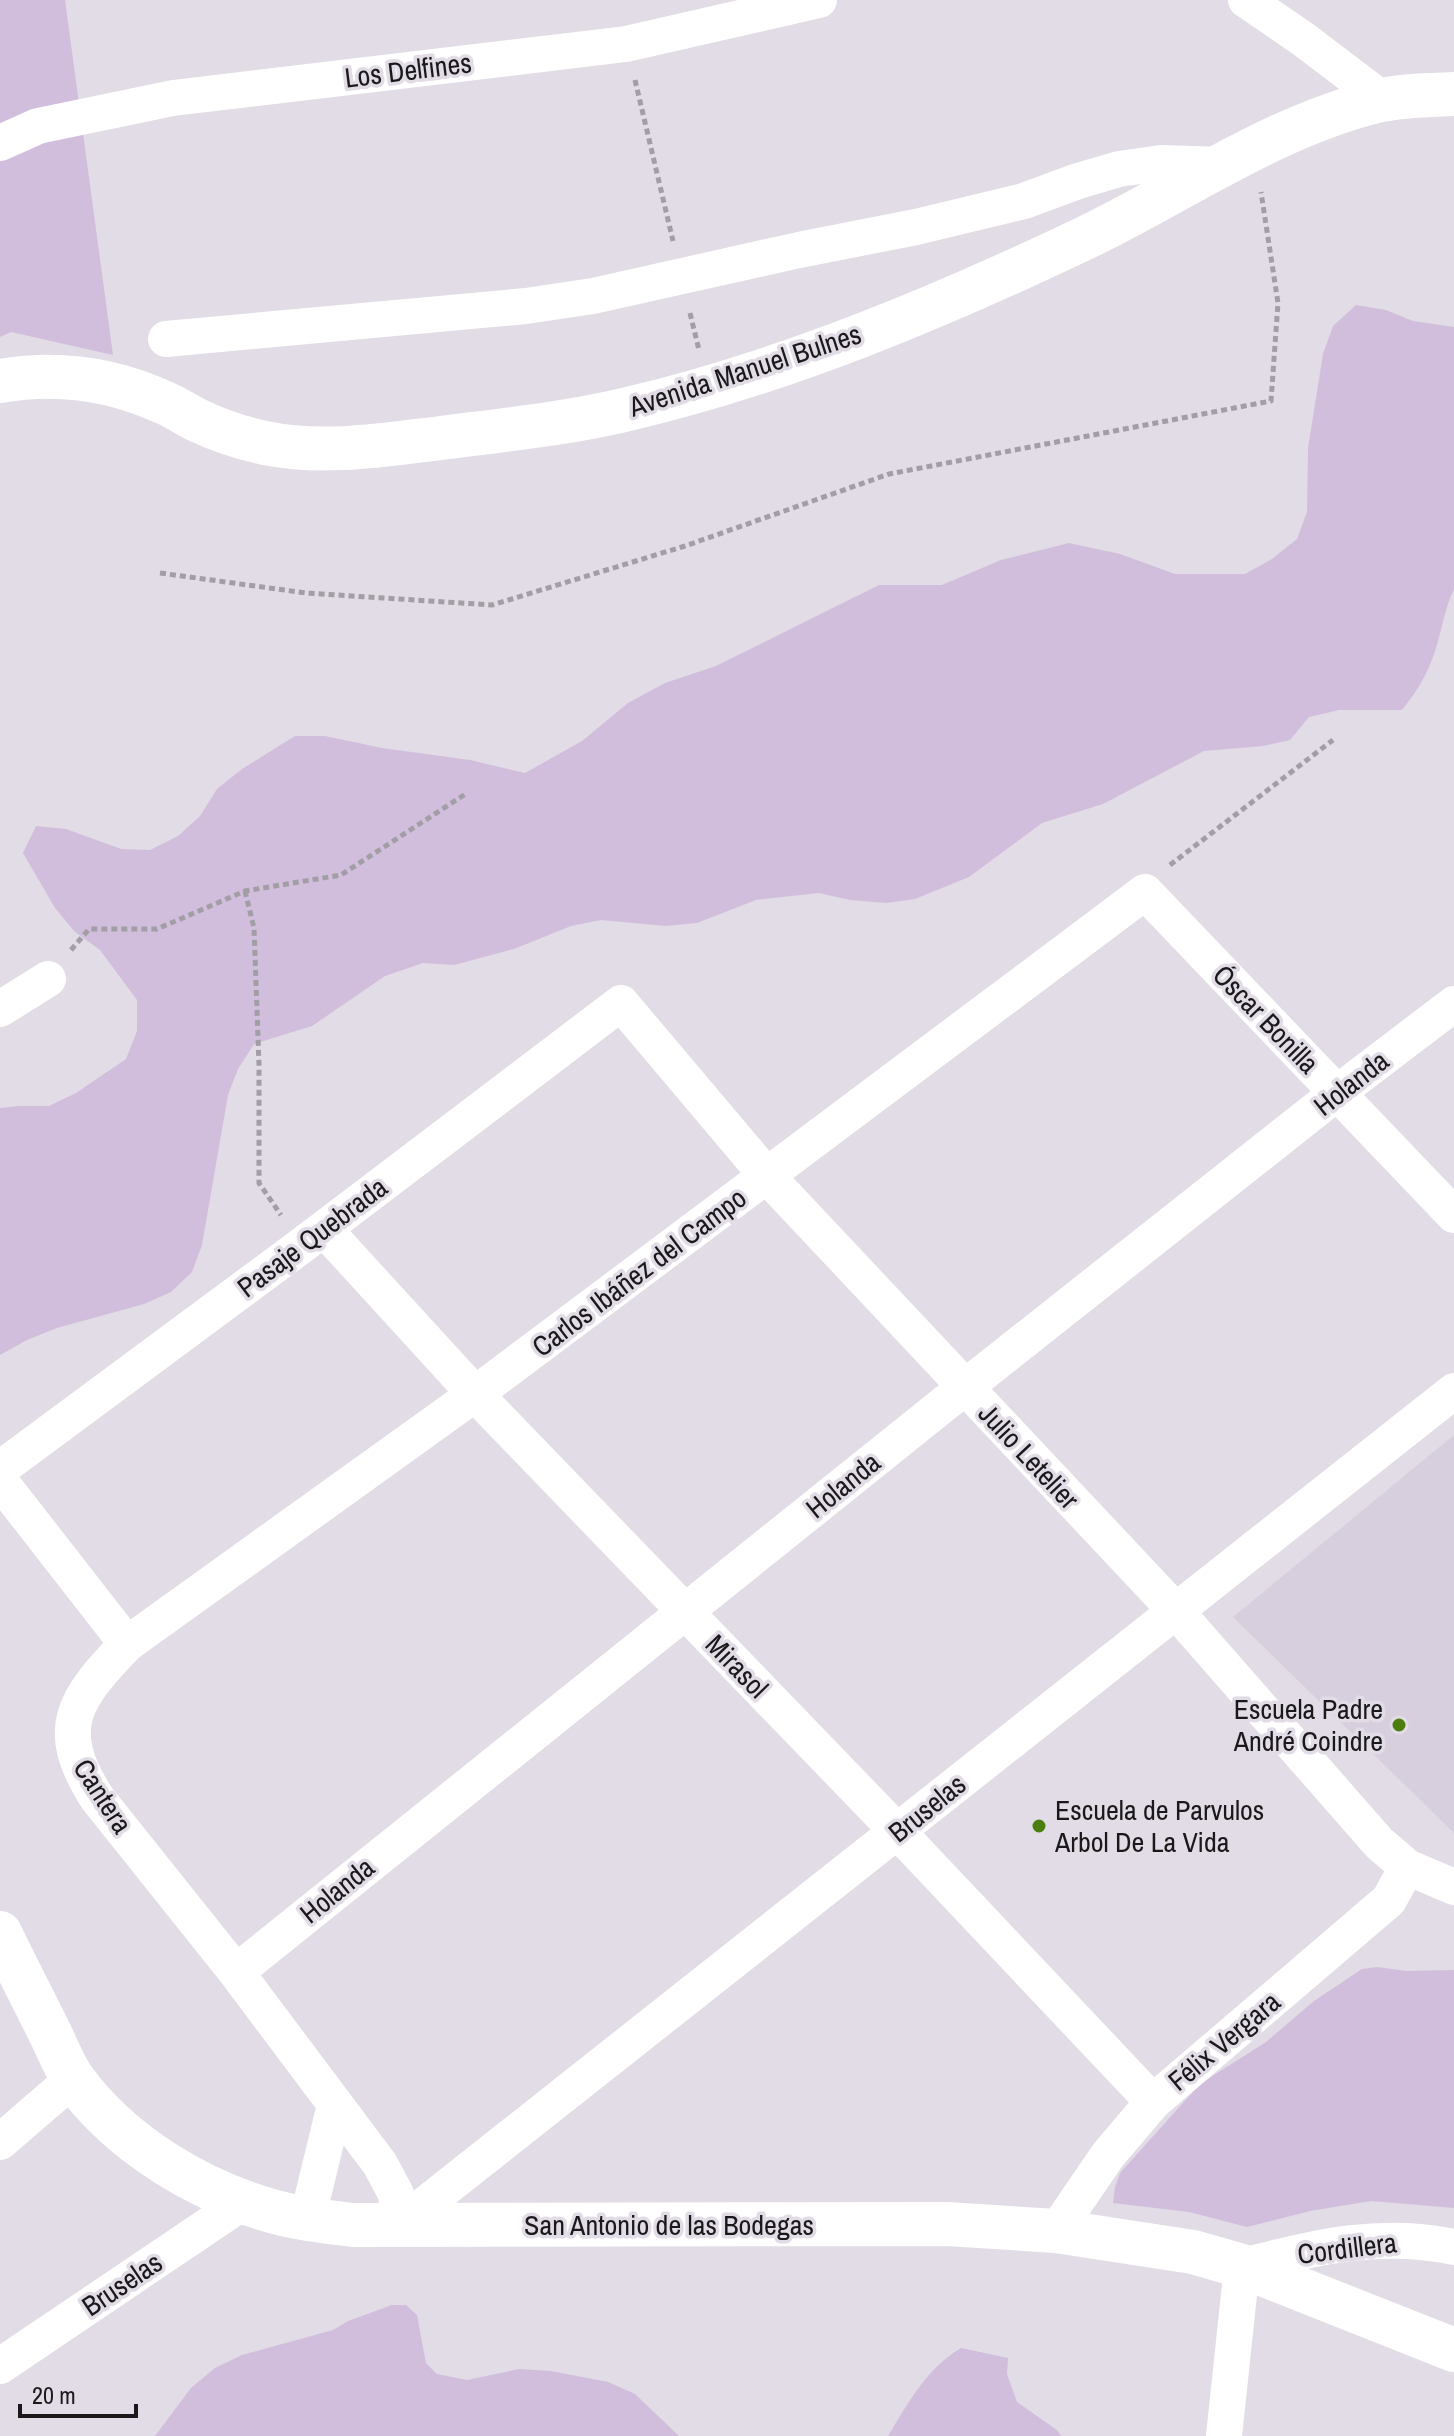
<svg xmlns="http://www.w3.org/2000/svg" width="1454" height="2436" font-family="'Archivo Narrow',sans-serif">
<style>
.built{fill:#d8cfde}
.green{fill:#d1bedd}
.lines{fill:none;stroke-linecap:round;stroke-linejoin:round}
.path{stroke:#a29ea5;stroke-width:5;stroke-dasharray:6 4;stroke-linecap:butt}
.minor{stroke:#fff;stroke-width:36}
.tertiary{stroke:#fff;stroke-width:44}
.poi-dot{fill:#4c7e0f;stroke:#e1dce5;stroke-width:3}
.labels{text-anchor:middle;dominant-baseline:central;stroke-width:7;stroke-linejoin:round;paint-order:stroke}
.street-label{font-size:28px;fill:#1a181b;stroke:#e1dce5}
.poi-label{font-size:28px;fill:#1a181b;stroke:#e1dce5;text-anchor:end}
</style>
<rect width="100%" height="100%" fill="#e1dce5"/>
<path class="built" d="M1454,1435V1833L1233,1617Z"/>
<path class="green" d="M0,0H65L113,355L11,332L0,337Z
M1356,305L1386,310L1413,321L1454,327V589C1443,612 1441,638 1431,662C1424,680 1414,695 1402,710H1339L1309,717L1290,740L1263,746L1204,751L1103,804L1042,823L969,877L915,899L886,903L850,900L819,893L756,900L697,923L666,926L601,920L571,926L514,949L454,965L423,963L385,976L312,1026L254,1044L238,1069L228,1095L202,1245L192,1272L171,1292L144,1304L57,1328L27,1340L0,1355V1108L19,1106H49L76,1093L126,1059L137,1031V1000L100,950L75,932L55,908L23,853L36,826L66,829L121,849L150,850L178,836L200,816L217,789L242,769L295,736H325L382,748L470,760L525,773L582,741L628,703L665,683L716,666L879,585H942L1001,560L1069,543L1120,554L1175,574H1245L1272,559L1297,539L1307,512L1308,448L1323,354L1333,326Z
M1377,1967L1407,1971L1454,1970V2208L1371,2201L1310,2211L1247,2227L1189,2212L1113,2203L1115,2187L1120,2173L1200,2084L1266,2042L1314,2001L1362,1969Z
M392,2305H406L417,2315L426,2363L437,2374L467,2380L519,2369L551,2371L608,2382L635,2394L679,2436H155L191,2388L215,2368L242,2355L333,2330L348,2321Z
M961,2348L1008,2358L1007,2374L1017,2402L1057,2430L1061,2436H888C909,2402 926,2369 961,2348Z"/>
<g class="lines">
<path class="path" d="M635,80L673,241
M690,313L699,350
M160,573L306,593L492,605L685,546L889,474L1271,401L1278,303L1261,192
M1170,865L1333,740
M245,891L254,928L259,1065V1183L281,1215
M71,950L89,929H157L245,891L341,875L467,793"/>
<path class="minor" d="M1246,0L1303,39L1382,99
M0,143L38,126L173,98L626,44L819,0
M166,339L526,306L593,296L799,250L916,227L1024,201L1078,181L1119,169L1161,163L1223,165
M0,1009L48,979
M324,1229L475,1394L898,1832L1153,2102
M0,1469L301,1246L621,1003L767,1176L1175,1610L1379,1843L1407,1867L1454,1887
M0,1481L127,1644
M236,1972L964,1388L1337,1093L1454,1004
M0,2142L73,2079
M307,2220L335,2105
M399,2225L396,2194L380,2164L236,1972L97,1798C52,1728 74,1699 127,1644L475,1394L1145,892L1454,1215
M399,2225L1454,1391
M1056,2231L1108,2155L1153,2102L1389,1900L1407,1867
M0,2366L243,2202
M1224,2436L1242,2266C1315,2248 1378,2231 1454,2247"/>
<path class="tertiary" d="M0,381C57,371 113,379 165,403C177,408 188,416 199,421C220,431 242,438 265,443C322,455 384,445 441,438C503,430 564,424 624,410C783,373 938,308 1085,238C1182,191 1272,127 1377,101C1401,95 1429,95 1454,94
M0,1933C16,1966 33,1999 49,2031C57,2047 64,2066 74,2080C122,2145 199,2191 275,2212C301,2219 327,2222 353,2225L947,2224L1056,2231L1193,2252L1242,2266L1454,2350"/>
</g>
<g class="poi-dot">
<circle cx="1399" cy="1725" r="8"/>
<circle cx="1039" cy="1826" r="8"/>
</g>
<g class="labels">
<g class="street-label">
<text transform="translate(408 70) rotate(-7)">Los Delfines</text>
<text transform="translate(745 370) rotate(-18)">Avenida Manuel Bulnes</text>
<text transform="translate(1266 1019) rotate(46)">Óscar Bonilla</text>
<text transform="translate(1351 1083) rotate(-38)">Holanda</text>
<text transform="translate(312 1237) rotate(-37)">Pasaje Quebrada</text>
<text transform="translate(639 1272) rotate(-37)">Carlos Ibáñez del Campo</text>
<text transform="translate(1029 1456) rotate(47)">Julio Letelier</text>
<text transform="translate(843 1485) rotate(-39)">Holanda</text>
<text transform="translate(737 1666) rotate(46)">Mirasol</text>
<text transform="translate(103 1796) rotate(57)">Cantera</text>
<text transform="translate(927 1808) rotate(-39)">Bruselas</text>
<text transform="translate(337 1890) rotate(-39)">Holanda</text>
<text transform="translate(1224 2041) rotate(-40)">Félix Vergara</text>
<text x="669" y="2225">San Antonio de las Bodegas</text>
<text transform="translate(1347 2248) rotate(-7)">Cordillera</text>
<text transform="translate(122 2284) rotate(-34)">Bruselas</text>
</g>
<g class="poi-label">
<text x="1383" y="1709">Escuela Padre<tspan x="1383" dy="32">André Coindre</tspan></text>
<text x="1055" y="1810" text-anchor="start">Escuela de Parvulos<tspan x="1055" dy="32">Arbol De La Vida</tspan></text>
</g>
</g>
<path d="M20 2404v12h116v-12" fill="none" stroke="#1a181b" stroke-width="4"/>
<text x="32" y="2404" font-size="24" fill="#1a181b" stroke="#e1dce5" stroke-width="6" paint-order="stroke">20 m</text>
</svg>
